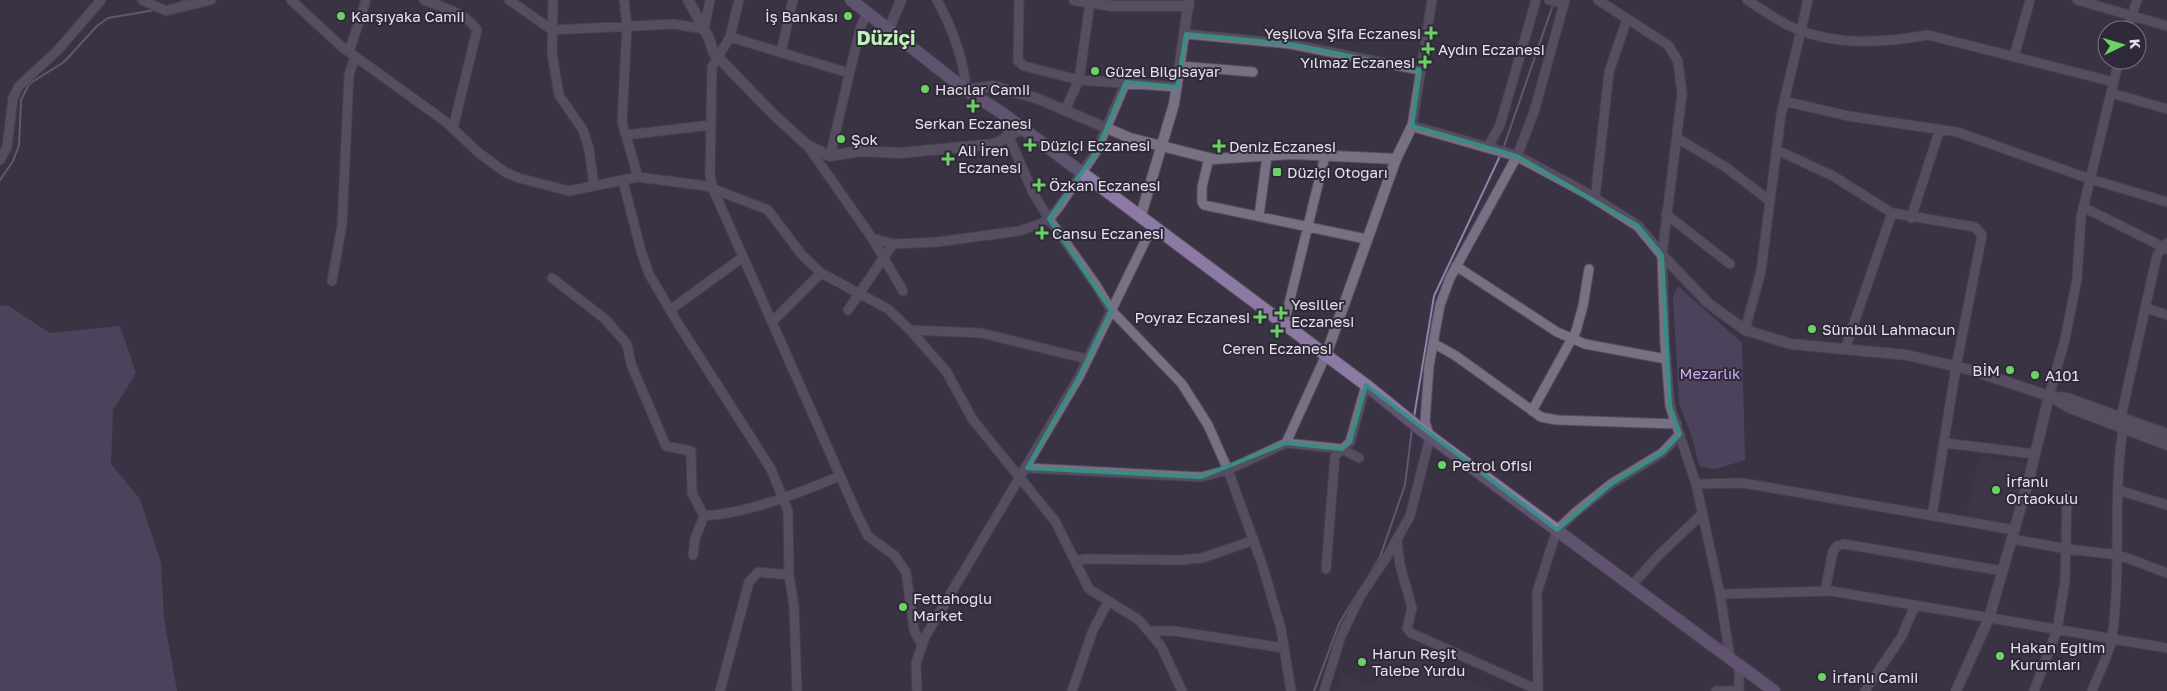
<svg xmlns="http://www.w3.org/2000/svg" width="2167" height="691" font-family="'Golos Text',sans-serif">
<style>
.built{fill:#433950}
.green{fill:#65557a}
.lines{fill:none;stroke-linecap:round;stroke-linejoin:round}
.stream{stroke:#947fad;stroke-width:2}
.minor-casing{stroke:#554f5c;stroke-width:11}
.tertiary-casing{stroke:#554f5c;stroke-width:12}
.secondary-casing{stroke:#554f5c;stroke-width:14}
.minor{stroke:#787083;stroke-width:9}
.tertiary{stroke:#787083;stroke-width:10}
.secondary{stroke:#8d7aa4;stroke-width:12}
.marked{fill:none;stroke:#3a8c87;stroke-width:4;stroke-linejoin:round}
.poi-dot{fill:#6ad363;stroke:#302939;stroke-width:2}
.labels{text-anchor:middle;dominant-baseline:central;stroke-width:4;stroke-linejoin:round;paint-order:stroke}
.poi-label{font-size:15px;fill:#e6e2ec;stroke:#302939;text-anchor:start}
.park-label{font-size:15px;fill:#ccaef4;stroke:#302939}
.district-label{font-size:20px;font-weight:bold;fill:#bcf3b6;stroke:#302939}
</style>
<rect width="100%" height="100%" fill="#3a3344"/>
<path class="built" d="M1979,455L2027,463L2011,527L1966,518Z
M1388,650L1491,690L1490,691H1337L1343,673L1375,687Z"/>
<path class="green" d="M1678,286L1742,343L1745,460L1715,469L1699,466L1693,440L1679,403L1673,297Z
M7,305L50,333L120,326L136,373L113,410L111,464L140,499L161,563L164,618L177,691H0V306Z"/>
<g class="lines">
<path class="stream" d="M164,7L188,0
M1503,149L1553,5
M0,180L13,161L19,145L21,100L29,84L64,62L97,26L108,18L155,10
M1414,417L1434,296L1500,156
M1363,585L1380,557L1405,485L1412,429
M1314,691L1339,624L1355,597"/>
<defs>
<path id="minor" d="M142,0L166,11L211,0
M291,0L342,47L446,122L479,153L505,172L519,178L569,191L638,177L706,186L768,210L802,255L821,273L888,309L910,330L946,371L973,420L1055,521L1089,589L1139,620L1161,646L1182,691
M424,0C442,7 466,13 477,30L453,128
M509,0L552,30L674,24L704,29L710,0
M553,0L552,54L559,95L583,130L589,149L594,186
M624,0L627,25L622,122L638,177
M739,0L730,37L712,67L710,175L713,189L857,514L868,536L895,556L906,572L914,630L922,645
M937,0C952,28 964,57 966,90
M1019,0L1018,61L1024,66L1079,80L1177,87
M1549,0L1563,4
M1598,0L1668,45L1678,61L1682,94L1662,255L1665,345L1670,406L1696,484L1720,594L1730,658
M1747,0C1762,9 1777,21 1794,28C1836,46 1883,43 1928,35L2114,82
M2077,0L2167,26
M2127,30L2137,0
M1186,34L1290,44L1420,70
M730,37L849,73
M349,52L366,0
M781,52L793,0
M2014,57L2030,0
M1180,66L1253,72
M2111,93L2167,109
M1784,101L1848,116L1957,132L2090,179L2167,202
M1065,110L1079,80L1090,3
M1002,113L1009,137L1033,193L1049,219L1096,285L1111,310L1182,384L1208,425L1228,470L1262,564L1281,629L1291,691
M1412,126L1432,0
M626,135L711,125
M1677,138L1724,166L1770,201
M807,145L872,238L893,244L937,242L1019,231L1040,224L1049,219L1059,207L1096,152L1126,82
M1488,147L1500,125L1536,0
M1777,150L1833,176L1892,213L1975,227L1982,235L1956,367L1932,516
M830,156L860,29L867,12
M1209,158L1202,187V202L1204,205L1366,239
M0,160L7,147L13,98L19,86L58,50L101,0
M623,181L641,251L649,274L679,325L771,469L788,511L789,575L794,606L797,691
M1595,199L1609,72L1627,19
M2083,207L2167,249
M1666,214L1730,264
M1259,216L1267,156
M1911,218L1940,129
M872,238L903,291
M1456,266L1557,332L1585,344L1666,359
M552,278L605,319L627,344L631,364L666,446L691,451L692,493L704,516
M332,281L342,225L349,75L355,56
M2146,308L2167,315
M670,310L743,257
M848,310L893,244
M772,322L821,273
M1284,324L1325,156
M910,330L981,333L1087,359
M1745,330L1761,271L1781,115L1808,0
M1433,343L1456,356L1541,417L1557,420L1677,424
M1845,349L1892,213
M2049,396L2065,339L2077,279L2081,217L2119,60
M1532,411L1576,331L1583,306L1589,269
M2121,417L2157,255L2167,243
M1286,443L1342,449L1359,458
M1945,443L2035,454
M1027,468L1201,477L1228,470L1286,443L1326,355
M1696,484L1743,483L2015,530
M2118,490L2167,505
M704,516C752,512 796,494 840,476
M2012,539L2067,549L2119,555L2167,573
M1397,540L1400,565L1412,608L1407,628L1411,633L1538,690
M693,555L695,539L704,516
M1075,561L1085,559L1181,560L1202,558L1254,540
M1326,569L1335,456L1350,442L1366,385
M1632,585L1658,556L1703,513
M1825,591L1833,551L1837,546L1844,544L2003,571
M1720,594L1831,591L2167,648
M1149,631H1174L1284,648
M720,691L749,582L758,572L789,575
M917,691L916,663L925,637L1079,377L1153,225
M1072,691L1093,630L1108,602
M1324,691L1341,636L1361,595L1388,555L1410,516L1430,437L1425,422L1429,366L1440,305L1450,278L1517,156L1534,112L1565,0
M1538,691L1537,592L1557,530L1577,511L1611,484L1662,453L1680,434
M1716,691H1738
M1739,691V665
M1865,691L1902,636L1915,605
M2034,691L2057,630L2065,581L2067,496
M2092,691C2098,674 2109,655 2112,638C2122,568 2112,498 2123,429"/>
<path id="tertiary" d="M688,0L709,38L713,52L773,114L807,145L830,156L861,151L900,153L995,144L1023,128
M1074,0L1112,6H1189
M889,29L901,0
M966,90L993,86L1036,98L1130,138L1213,159L1292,154L1396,159
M1141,215L1174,104L1189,0
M1326,355L1396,159L1412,126L1517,156L1586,193L1638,226L1662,255L1708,303L1745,330L1791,344L1907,355L1971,370L2049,396L2070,408L2167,445
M2055,397L2067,398L2167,434
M1956,691L1989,618L2029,479L2049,396"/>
<path id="secondary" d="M851,0L966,90L1002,113L1366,385L1424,432L1774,691"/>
</defs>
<use href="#minor" class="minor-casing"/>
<use href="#tertiary" class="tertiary-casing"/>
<use href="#secondary" class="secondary-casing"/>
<use href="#minor" class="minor"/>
<use href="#tertiary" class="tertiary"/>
<use href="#secondary" class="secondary"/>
</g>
<path d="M0 0H2167V691H0ZM1186,34L1290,44L1420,70L1412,126L1517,156L1638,226L1662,255L1670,406L1680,434L1662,453L1611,484L1557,530L1366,385L1350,442L1342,449L1286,443L1201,477L1027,468L1079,377L1111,310L1049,219L1096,152L1126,82L1177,87Z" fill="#3a3344" fill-opacity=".55" fill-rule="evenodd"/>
<path class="marked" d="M1186,34L1290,44L1420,70L1412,126L1517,156L1638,226L1662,255L1670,406L1680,434L1662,453L1611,484L1557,530L1366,385L1350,442L1342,449L1286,443L1201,477L1027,468L1079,377L1111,310L1049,219L1096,152L1126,82L1177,87Z"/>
<g class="poi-dot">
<circle cx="341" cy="16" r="5"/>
<circle cx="848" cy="16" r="5"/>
<path d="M1428.5 25.5h5v5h5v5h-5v5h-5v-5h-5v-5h5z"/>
<path d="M1425.5 41.5h5v5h5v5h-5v5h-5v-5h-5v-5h5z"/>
<path d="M1422.5 54.5h5v5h5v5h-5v5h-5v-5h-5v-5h5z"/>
<circle cx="1095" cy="71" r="5"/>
<circle cx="925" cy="89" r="5"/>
<path d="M970.5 98.5h5v5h5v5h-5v5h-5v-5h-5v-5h5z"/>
<circle cx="841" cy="139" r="5"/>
<path d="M1027.5 137.5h5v5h5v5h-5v5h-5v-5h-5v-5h5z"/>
<path d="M1216.5 138.5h5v5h5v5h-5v5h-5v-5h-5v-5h5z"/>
<path d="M945.5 151.5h5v5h5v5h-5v5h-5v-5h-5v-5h5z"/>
<rect x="1272" y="167" width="10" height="10" rx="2.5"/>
<path d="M1036.5 177.5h5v5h5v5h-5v5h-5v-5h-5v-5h5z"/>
<path d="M1039.5 225.5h5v5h5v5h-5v5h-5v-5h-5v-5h5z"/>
<path d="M1278.5 305.5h5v5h5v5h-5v5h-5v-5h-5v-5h5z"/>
<path d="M1257.5 309.5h5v5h5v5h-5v5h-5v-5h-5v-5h5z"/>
<circle cx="1812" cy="329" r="5"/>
<path d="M1274.5 323.5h5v5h5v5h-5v5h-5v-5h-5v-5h5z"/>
<circle cx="2010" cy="370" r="5"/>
<circle cx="2035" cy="375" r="5"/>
<circle cx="1442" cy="465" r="5"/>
<circle cx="1996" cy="490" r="5"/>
<circle cx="903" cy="607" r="5"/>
<circle cx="2000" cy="656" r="5"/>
<circle cx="1362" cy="662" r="5"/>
<circle cx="1822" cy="677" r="5"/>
</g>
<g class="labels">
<g class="poi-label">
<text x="351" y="16">Karşıyaka Camii</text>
<text x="838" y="16" text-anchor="end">İş Bankası</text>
<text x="1421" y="33" text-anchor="end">Yeşilova Şifa Eczanesi</text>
<text x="1438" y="49">Aydın Eczanesi</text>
<text x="1415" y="62" text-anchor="end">Yılmaz Eczanesi</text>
<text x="1105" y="71">Güzel Bilgisayar</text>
<text x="935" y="89">Hacılar Camii</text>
<text x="973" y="123" text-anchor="middle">Serkan Eczanesi</text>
<text x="851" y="139">Şok</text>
<text x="1040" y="145">Düziçi Eczanesi</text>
<text x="1229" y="146">Deniz Eczanesi</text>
<text x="958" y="150">Ali İren<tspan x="958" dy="17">Eczanesi</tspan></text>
<text x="1287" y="172">Düziçi Otogarı</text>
<text x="1049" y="185">Özkan Eczanesi</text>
<text x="1052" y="233">Cansu Eczanesi</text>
<text x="1291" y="304">Yesiller<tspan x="1291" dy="17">Eczanesi</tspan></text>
<text x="1250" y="317" text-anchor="end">Poyraz Eczanesi</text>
<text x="1822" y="329">Sümbül Lahmacun</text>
<text x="1277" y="348" text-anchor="middle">Ceren Eczanesi</text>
<text x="2000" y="370" text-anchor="end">BİM</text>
<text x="2045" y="375">A101</text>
<text x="1452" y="465">Petrol Ofisi</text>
<text x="2006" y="481">İrfanlı<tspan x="2006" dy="17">Ortaokulu</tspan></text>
<text x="913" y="598">Fettahoglu<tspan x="913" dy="17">Market</tspan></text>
<text x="2010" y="647">Hakan Eğitim<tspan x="2010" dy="17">Kurumları</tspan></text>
<text x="1372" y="653">Harun Reşit<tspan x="1372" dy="17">Talebe Yurdu</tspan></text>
<text x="1832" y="677">İrfanlı Camii</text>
</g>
<g class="park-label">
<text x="1710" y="373">Mezarlık</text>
</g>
<g class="district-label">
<text x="886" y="37">Düziçi</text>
</g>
</g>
<g transform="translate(2122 45) rotate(85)"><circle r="24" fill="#302939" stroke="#797381"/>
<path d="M0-4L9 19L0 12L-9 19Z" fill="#6ad363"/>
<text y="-8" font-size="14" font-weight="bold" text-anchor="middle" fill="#e6e2ec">K</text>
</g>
</svg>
